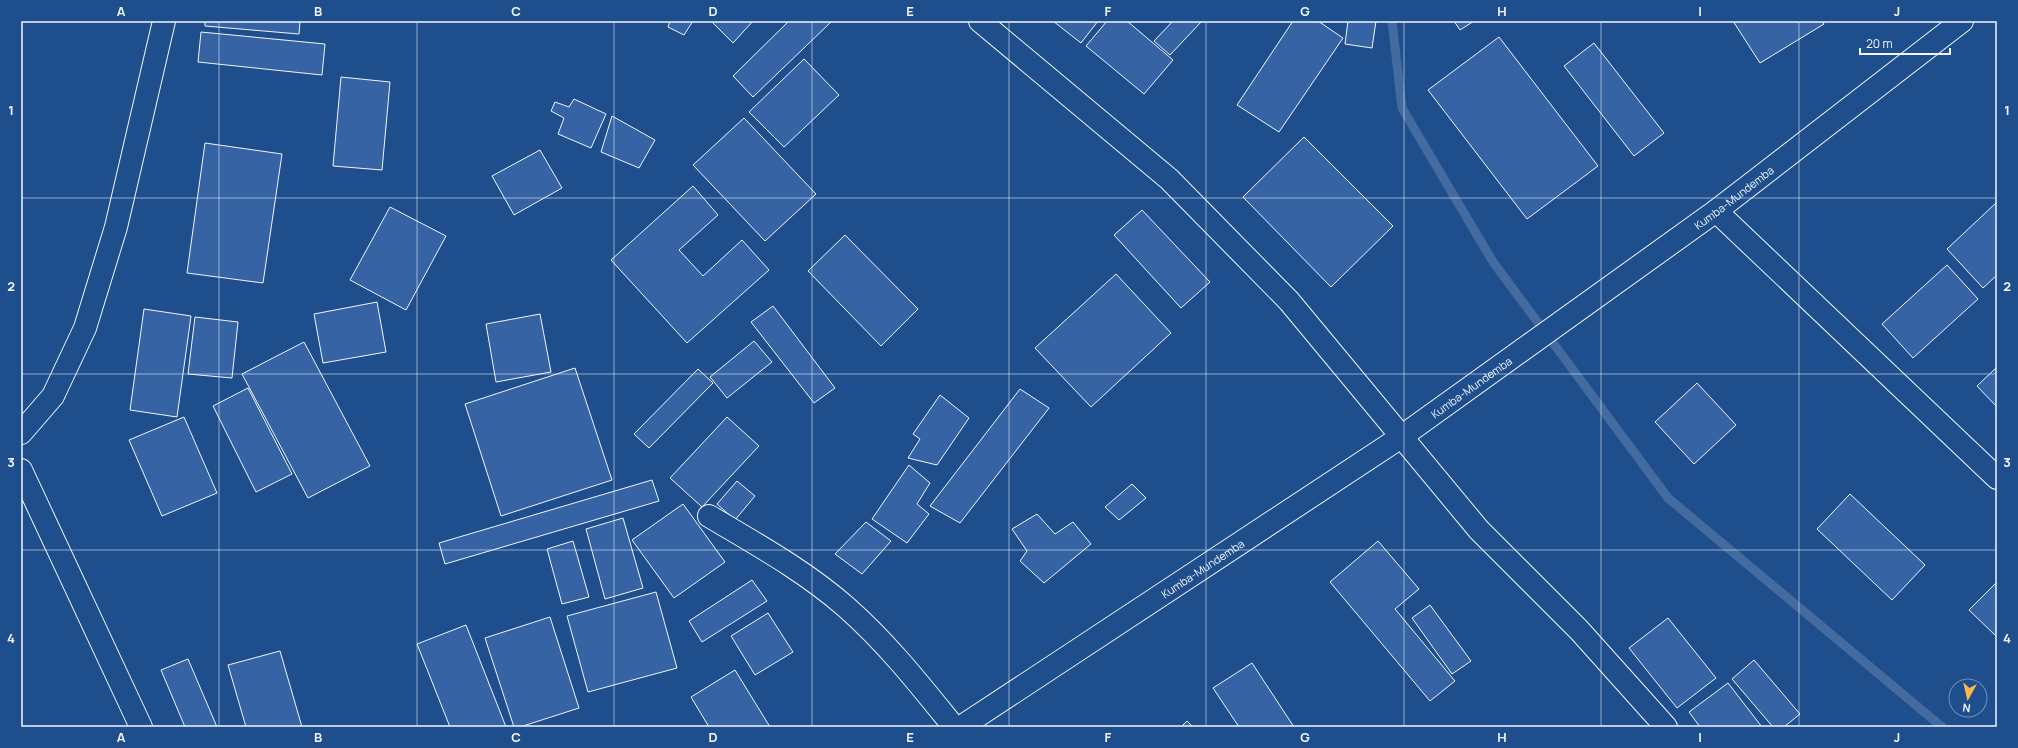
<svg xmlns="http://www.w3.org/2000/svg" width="2018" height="748" font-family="Manrope,sans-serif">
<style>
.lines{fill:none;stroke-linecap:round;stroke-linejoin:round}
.stream{stroke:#446ba0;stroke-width:9}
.building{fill:#3563a3;stroke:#f2f6ff}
.minor-casing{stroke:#f2f6ff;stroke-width:24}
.tertiary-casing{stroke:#f2f6ff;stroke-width:24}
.trunk-casing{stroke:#f2f6ff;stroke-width:24}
.minor{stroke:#1f4e8c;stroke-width:22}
.tertiary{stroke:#1f4e8c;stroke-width:22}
.trunk{stroke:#1f4e8c;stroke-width:22}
.grid{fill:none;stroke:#f2f6ff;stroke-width:1;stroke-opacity:0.55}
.labels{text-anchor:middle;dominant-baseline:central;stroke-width:3;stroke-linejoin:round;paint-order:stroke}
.street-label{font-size:11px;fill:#f2f6ff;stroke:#1f4e8c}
.neatline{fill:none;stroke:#f2f6ff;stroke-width:1.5}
.grid-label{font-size:13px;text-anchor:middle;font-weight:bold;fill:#f2f6ff}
</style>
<rect width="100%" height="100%" fill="#1f4e8c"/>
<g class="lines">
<path class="stream" d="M1392,21L1402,108L1493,262L1668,498L1942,727"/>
</g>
<path class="building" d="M205,21H300L299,34L205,26Z
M670,21H693L684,35L668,27Z
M713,21H753L733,43L712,22Z
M789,21H832L753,97L733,76Z
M1053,21H1098L1081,43Z
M1107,21H1127L1173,60L1144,94L1086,46Z
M1173,21H1202L1170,55L1154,41Z
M1293,21H1318L1343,38L1279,132L1237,105Z
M1348,21H1376L1372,48L1345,44Z
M1454,21H1474L1460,30Z
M1733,21H1822L1824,24L1760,63Z
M201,32L325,44L322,75L198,62Z
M1499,37L1598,166L1527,219L1428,90Z
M1594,43L1664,133L1634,156L1564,66Z
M804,59L839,95L784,147L749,112Z
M341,77L390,82L382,170L333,166Z
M574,99L606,114L591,148L558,134L564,118L551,111L555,102L569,107Z
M612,116L655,140L639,168L601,152Z
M744,118L816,194L765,241L693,165Z
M1304,137L1393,226L1331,287L1243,197Z
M205,143L282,154L263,283L187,273Z
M540,150L562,188L514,215L492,176Z
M693,186L718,215L679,250L703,276L742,240L769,270L687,343L611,260Z
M1997,202V275L1983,288L1947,249Z
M390,207L446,236L406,310L350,280Z
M1142,210L1210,282L1181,308L1114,235Z
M845,235L918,309L881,346L808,271Z
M1947,265L1978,299L1913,358L1882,324Z
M1116,274L1171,333L1091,407L1035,348Z
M377,302L386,352L323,363L314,314Z
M773,306L835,388L814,403L751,322Z
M144,309L191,316L177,417L130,410Z
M540,314L551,372L496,382L486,324Z
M195,317L238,322L232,378L188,374Z
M754,341L772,362L727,398L710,377Z
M304,342L370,466L308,498L242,374Z
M1997,367V407L1977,386Z
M575,368L612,480L501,516L465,404Z
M698,369L713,383L649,448L634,434Z
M1697,383L1736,425L1694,464L1655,422Z
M248,388L292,474L256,492L213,406Z
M1020,389L1049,408L960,523L930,506Z
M940,395L969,418L937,465L908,458L920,439L913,434Z
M184,417L217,493L162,516L129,440Z
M727,417L759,446L702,507L670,478Z
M909,465L930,483L917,504L929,514L907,543L872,519Z
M652,480L659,501L445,564L439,543Z
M737,481L755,496L735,520L717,504Z
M1132,484L1146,498L1119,520L1105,507Z
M1850,494L1925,565L1892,600L1817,529Z
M683,504L725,562L674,598L632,540Z
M1037,514L1055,534L1073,522L1091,544L1044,583L1020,561L1027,551L1012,529Z
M623,518L643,588L605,599L586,529Z
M866,522L891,541L862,574L835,554Z
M573,541L589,597L562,604L547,549Z
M1378,541L1419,589L1395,609L1455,681L1430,701L1330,582Z
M752,580L767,601L702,642L689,621Z
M1997,582V637L1969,610Z
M656,592L677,668L588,692L567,616Z
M1430,605L1471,661L1452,674L1412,618Z
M768,613L793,652L755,675L731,636Z
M550,617L579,708L520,727H514L485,638Z
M1668,618L1716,678L1677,708L1629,648Z
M466,625L506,727H450L417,644Z
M280,651L302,727H246L228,665Z
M188,659L217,727H185L161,670Z
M1754,660L1800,714L1784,727H1773L1732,679Z
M1252,663L1294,727H1239L1213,688Z
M735,670L770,727H709L691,697Z
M1728,683L1762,727H1700L1689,712Z
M1187,721L1193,727H1181Z"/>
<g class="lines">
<defs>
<path id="minor" d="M980,21L1169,179L1289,301L1479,530L1579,630L1666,727
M1716,211L1997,478
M21,433L53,396L85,328L116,227L164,21
M709,516C756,544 805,571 846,607C887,643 920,685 954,727"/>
<path id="tertiary" d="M21,470L141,727"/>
<g id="trunk">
<path id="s1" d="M961,727L1401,437L1716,211L1962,21"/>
</g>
</defs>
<use href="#minor" class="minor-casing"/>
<use href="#tertiary" class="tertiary-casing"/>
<use href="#trunk" class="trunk-casing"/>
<use href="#minor" class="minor"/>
<use href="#tertiary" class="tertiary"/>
<use href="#trunk" class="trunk"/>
</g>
<path class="grid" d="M219,21V727M417,21V727M614,21V727M812,21V727M1009,21V727M1206,21V727M1404,21V727M1601,21V727M1799,21V727M21,198H1997M21,374H1997M21,550H1997"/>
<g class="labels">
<g class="street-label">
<text stroke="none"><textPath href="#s1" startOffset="937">Kumba-Mundemba</textPath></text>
<text stroke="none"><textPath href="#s1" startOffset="613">Kumba-Mundemba</textPath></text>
<text stroke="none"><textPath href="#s1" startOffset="289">Kumba-Mundemba</textPath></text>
</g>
</g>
<rect width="2018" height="748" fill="none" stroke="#1f4e8c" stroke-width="44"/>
<g transform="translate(1968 698) rotate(188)"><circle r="19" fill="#1f4e8c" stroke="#7391ba"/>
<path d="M0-3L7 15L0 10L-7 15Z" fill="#ffb74d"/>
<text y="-6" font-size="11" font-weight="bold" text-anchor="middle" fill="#f2f6ff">N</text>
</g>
<path d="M1860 48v6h90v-6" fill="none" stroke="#f2f6ff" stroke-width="2"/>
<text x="1866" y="48" font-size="12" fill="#f2f6ff" stroke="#1f4e8c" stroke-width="3" paint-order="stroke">20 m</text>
<rect x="22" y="22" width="1974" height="704" class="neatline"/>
<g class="grid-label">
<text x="121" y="16">A</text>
<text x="318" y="16">B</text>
<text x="516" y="16">C</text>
<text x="713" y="16">D</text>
<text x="910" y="16">E</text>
<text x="1108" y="16">F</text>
<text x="1305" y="16">G</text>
<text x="1502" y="16">H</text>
<text x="1700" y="16">I</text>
<text x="1897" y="16">J</text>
<text x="11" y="115">1</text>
<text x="2007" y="115">1</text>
<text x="11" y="291">2</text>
<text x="2007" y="291">2</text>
<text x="11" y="467">3</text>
<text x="2007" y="467">3</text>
<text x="11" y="643">4</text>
<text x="2007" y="643">4</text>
<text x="121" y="742">A</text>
<text x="318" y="742">B</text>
<text x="516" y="742">C</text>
<text x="713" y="742">D</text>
<text x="910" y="742">E</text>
<text x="1108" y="742">F</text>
<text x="1305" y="742">G</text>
<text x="1502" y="742">H</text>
<text x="1700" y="742">I</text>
<text x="1897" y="742">J</text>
</g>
</svg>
